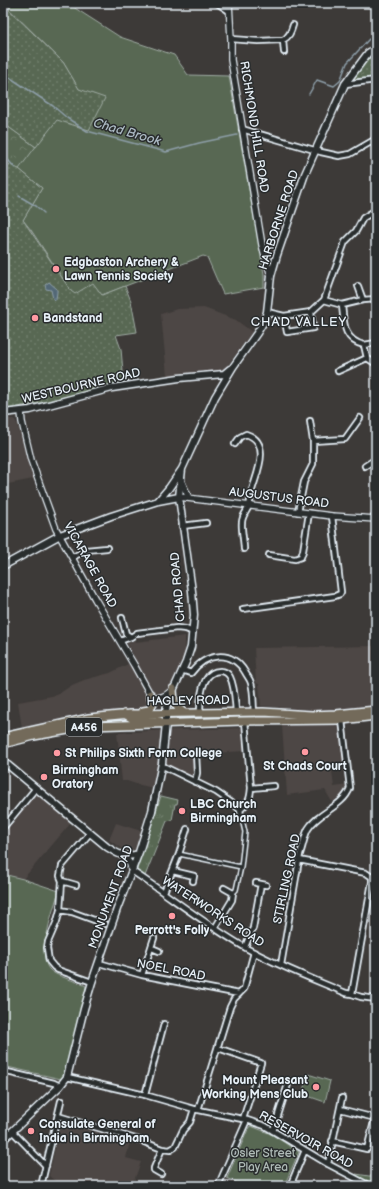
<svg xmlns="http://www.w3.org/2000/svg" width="379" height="1189" font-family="'Balsamiq Sans',sans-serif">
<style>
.built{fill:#4d4644}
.grass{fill:url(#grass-tufts);stroke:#a0aca5}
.forest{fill:url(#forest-crowns);stroke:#a0aca5}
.park{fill:#586852;stroke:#a0aca5}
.garden{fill:url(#garden-dots);stroke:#a0aca5}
.water{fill:url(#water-ripples);stroke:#8e9faa}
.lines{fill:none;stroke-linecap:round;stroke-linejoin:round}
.stream{stroke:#8e9faa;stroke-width:1.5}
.pedestrian-casing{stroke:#e8f1f8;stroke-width:6}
.minor-casing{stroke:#e8f1f8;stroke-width:8}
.tertiary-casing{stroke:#e8f1f8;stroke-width:8}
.secondary-casing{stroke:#e8f1f8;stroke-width:9}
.trunk-casing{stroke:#e8f1f8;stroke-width:10}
.pedestrian{stroke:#2a2d2e;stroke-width:3}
.minor{stroke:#2a2d2e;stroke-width:4.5}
.tertiary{stroke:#2a2d2e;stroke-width:5.5}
.secondary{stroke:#2a2d2e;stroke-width:6}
.trunk{stroke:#736b5a;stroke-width:7}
.poi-dot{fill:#ff9aa2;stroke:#2a2d2e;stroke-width:1.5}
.labels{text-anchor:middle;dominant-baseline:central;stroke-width:3;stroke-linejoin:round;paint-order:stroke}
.shield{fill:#2a2d2e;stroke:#afb6bb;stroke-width:1}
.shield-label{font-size:11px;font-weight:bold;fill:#e8f1f8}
.street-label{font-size:12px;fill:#e8f1f8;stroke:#2a2d2e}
.poi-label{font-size:12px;font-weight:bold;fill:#e8f1f8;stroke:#2a2d2e;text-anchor:start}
.park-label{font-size:12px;fill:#aebab6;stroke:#2a2d2e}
.water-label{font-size:13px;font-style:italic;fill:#acbac4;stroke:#2a2d2e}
.neighbourhood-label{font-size:13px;letter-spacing:1px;fill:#e8f1f8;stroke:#2a2d2e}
</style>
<defs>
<pattern id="grass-tufts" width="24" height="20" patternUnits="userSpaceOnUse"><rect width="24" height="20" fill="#586852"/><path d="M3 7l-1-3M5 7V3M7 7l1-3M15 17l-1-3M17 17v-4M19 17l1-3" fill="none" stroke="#707e6c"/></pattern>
<pattern id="forest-crowns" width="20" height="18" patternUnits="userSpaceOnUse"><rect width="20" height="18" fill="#586852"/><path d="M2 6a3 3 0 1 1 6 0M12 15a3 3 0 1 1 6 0" fill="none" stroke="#707e6c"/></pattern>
<pattern id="garden-dots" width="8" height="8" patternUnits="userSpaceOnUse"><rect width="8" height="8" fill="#586852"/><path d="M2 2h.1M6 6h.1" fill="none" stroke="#707e6c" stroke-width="1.8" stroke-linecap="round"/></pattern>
<pattern id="water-ripples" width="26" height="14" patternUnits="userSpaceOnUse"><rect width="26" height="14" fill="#526876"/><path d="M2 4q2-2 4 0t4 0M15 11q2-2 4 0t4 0" fill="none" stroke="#6b7e8a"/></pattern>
</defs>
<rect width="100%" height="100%" fill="#3d3a38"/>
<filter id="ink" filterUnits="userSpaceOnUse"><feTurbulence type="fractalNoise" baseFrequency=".025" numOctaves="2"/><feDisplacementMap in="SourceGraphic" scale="8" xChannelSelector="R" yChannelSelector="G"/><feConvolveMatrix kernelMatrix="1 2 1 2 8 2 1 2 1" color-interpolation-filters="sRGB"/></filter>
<g filter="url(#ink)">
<path class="built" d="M204,308L236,320L252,332L225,369L213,372L167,376L161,314L177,309Z
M3,418L13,419L15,420L17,423L33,479L3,485Z
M185,636V653L168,691L150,695L149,707L81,716L22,728L18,702L57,695L72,685L84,680L110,673L128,664L134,656L127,643Z
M376,646V708L337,711L308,710L261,706L259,684L256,683L254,648Z
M341,724L345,761L331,763L334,787L348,785V788L344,794L332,802L325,790L287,795L282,726Z
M242,728L244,751L215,753V756L195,757L196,779L166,764L170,732L171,730Z
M164,730L159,764L153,788L136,784L127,781H122L117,733Z
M36,793L70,821V824L23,879L3,874V836Z
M116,823L141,831L135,851L130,853L125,851L109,840Z
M61,1121L130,1142L126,1158L141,1162L132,1186H61L49,1176Z"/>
<path class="grass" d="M161,796L178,800L177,804H175L172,820L167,821L145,876L137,871L138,865Z"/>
<path class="forest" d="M3,123L36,147L19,170L3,162Z"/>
<path class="park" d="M3,3H67L120,37L174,55L188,75L229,76L264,274V287L223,294L207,257L203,256L102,295H75L71,291L31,230L23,220L42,188L19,169L79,89L63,62Z
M3,874L23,879L59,891C54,907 37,955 49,969C54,976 77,981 86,986L82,1007L66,1068L64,1076L61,1079L3,1066Z
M308,1074L330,1081L325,1102L302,1094Z
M251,1126L271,1134L299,1152L284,1186H246L227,1178L249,1127Z
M356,1174L369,1176H376V1186H361L355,1182Z"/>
<path class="garden" d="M3,4L63,62L79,89L105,98L89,130L57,120L36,147L3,123Z
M376,52V77L352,80L369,58Z
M3,162L19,169L42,188L23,220L71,291L75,294L93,283L102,295L125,286L131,301L137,332L116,335L121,349L124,383L38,403L3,410Z"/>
<path class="water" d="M49,282L57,289V292L56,300L53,299L51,290L46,289L45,285Z"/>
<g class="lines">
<path class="stream" d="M3,73L53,106L67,118L87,131L166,152L199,143L237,135
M309,94L317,80L334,86L340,81L347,63L369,39
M3,154L15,168
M19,196L36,206L44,213"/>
<defs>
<path id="pedestrian" d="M179,854L241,867
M233,893L236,890L241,867L245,832L241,815"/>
<path id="minor" d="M217,3L229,11
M231,39L258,41L283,40C289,37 291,32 293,25
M283,40L284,52
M345,84L376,80
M242,129L321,152L339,156L350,154L376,139
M358,286L363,300
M324,300L342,305L363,300L376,299
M342,305C344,323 343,340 364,345
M267,312L284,316L311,312L324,300L345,242L356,231L363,218L376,210
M284,316L287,332L313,328L311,312
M367,358L376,364
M338,371L367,358L364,345L376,343
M310,421L313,441
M235,444L240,437L246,434C272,442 257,473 252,490C250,496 251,502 248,508C246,512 242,517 242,522C241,528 244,542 244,549
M365,466L376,459
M298,512L304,482L313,464V441L345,439L360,418
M182,526L206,523
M269,555L295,559L301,557L303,551L309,513
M73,557L86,550L107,548
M243,609L335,596L340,594L341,592L332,516
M122,618L126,634L131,637L137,633L177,628L186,629L193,632
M120,641L131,637
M182,670L191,673C206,653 231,649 245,672C247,676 250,679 251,683C254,692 253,703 254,712
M200,712C200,699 201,671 220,671C225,671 228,673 230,677C235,687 235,701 236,712
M161,766L165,767L216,792L232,803
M195,782L197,773L196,753
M251,788L274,786
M236,806L240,810L241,815
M240,810C249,802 250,800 251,788L245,721
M3,828L36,788
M90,833L62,866L60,876L62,881L60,910L57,921L48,942L47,948L49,961L54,967L58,970L92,982
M299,860L366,873L372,877V882L352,994
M132,871C170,896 206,925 246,948C278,966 313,979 346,993L352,994L361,997L376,999
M173,871L194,876L193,881
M62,881L76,885
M256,883L266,885
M164,892L179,854L187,829
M60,910L72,912L105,924
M215,928L232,900L233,893L224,888
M245,947L253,928L261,884
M152,948L159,951
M99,963L142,975L239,994
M281,965L300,854C303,846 304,837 308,829C318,812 343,807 350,788L342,720
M142,975L154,938
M218,1048L261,1063L243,1119
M3,1071L54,1083L60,1086
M67,1077L145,1095L194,1109L247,1120L265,1126L328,1164L370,1186
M145,1095L164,1024
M198,1110L230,1007L234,999L244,989L254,952
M58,1116L139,1140L162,1149L170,1150L175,1147L183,1130L190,1122L194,1109
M273,1131L289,1081
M13,1132L46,1166
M332,1141L367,1149L375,1118L340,1109
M328,1164L342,1098
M161,1174L154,1170V1168L162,1149
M41,1186L61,1101
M218,1186L247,1120
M290,1186L305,1150"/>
<path id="tertiary" d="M229,3L231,39V60L262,245L271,276
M21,412L22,422L31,460L56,529L95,599L134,665L150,694C159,701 166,696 172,690
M181,480L189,498
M179,497L332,516L376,519"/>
<path id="secondary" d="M3,413L30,410L112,388L179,378L224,374L230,369
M158,501L169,488L182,469L215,397L233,367L257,333L263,323L267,312L271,276L277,255L305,174L345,84L368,53L376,48
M3,566L60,535L71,531L111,516L158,501L179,497
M3,761L107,847C118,854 124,859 138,854
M124,856L130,864L132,871
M3,1140L60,1086L67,1077L84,1009L92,982L117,909L139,852L152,811L162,763L166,723V712L167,704L186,662L191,647L194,615L192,591L179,497L182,469
M3,1185L4,1186"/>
<path id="trunk" d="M173,689C174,700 173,705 183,712
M143,711L149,710L153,703L150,694
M124,714L133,719H153L160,721
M3,737L89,718L130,714L263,712L312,715L336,714L376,710
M3,744L34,736L91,726L242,721L342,720L376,716"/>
</defs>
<use href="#pedestrian" class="pedestrian-casing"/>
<use href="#minor" class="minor-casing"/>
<use href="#tertiary" class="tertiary-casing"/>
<use href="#secondary" class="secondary-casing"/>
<use href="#trunk" class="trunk-casing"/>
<use href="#pedestrian" class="pedestrian"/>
<use href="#minor" class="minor"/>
<use href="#tertiary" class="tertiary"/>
<use href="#secondary" class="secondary"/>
<use href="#trunk" class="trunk"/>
</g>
</g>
<g class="poi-dot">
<circle cx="56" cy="269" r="4"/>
<circle cx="35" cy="318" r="4"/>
<circle cx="305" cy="752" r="4"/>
<circle cx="57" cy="753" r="4"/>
<circle cx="44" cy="777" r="4"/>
<circle cx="182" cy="811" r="4"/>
<circle cx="172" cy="916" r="4"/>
<circle cx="316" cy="1087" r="4"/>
<circle cx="31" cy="1131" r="4"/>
</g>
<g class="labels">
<rect class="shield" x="66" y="718" width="36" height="18" rx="3"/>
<g class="shield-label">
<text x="84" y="727">A456</text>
</g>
<g class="street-label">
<text transform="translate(254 127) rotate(81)">RICHMOND HILL ROAD</text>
<text transform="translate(279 220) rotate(-72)">HARBORNE ROAD</text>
<text transform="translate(81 386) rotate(-13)">WESTBOURNE ROAD</text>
<text transform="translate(279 498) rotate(7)">AUGUSTUS ROAD</text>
<text transform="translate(90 565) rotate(61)">VICARAGE ROAD</text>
<text transform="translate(178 587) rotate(-95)">CHAD ROAD</text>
<text transform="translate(188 701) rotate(-1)">HAGLEY ROAD</text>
<text transform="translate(287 879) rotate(-78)">STIRLING ROAD</text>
<text transform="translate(111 897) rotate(-70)">MONUMENT ROAD</text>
<text transform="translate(213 912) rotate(33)">WATERWORKS ROAD</text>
<text transform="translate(171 970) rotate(11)">NOEL ROAD</text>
<text transform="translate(306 1140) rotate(29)">RESERVOIR ROAD</text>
</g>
<g class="poi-label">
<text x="64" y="262">Edgbaston Archery &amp;<tspan x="64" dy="14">Lawn Tennis Society</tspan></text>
<text x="43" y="318">Bandstand</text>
<text x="65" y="753">St Philips Sixth Form College</text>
<text x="305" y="766" text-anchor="middle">St Chads Court</text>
<text x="52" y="770">Birmingham<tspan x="52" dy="14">Oratory</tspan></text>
<text x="190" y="804">LBC Church<tspan x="190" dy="14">Birmingham</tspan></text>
<text x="172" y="930" text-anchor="middle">Perrott's Folly</text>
<text x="308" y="1080" text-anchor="end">Mount Pleasant<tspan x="308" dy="14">Working Mens Club</tspan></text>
<text x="39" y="1124">Consulate General of<tspan x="39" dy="14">India in Birmingham</tspan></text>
</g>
<g class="park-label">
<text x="263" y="1153">Osler Street<tspan x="263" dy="14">Play Area</tspan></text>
</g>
<g class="water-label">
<text transform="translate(127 132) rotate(16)">Chad Brook</text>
</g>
<g class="neighbourhood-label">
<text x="299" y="322">CHAD VALLEY</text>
</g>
</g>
<rect width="379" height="1189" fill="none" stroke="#2a2d2e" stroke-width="16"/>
<rect x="8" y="8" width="363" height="1173" fill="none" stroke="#e8f1f8" stroke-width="1.5" filter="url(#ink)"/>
</svg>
